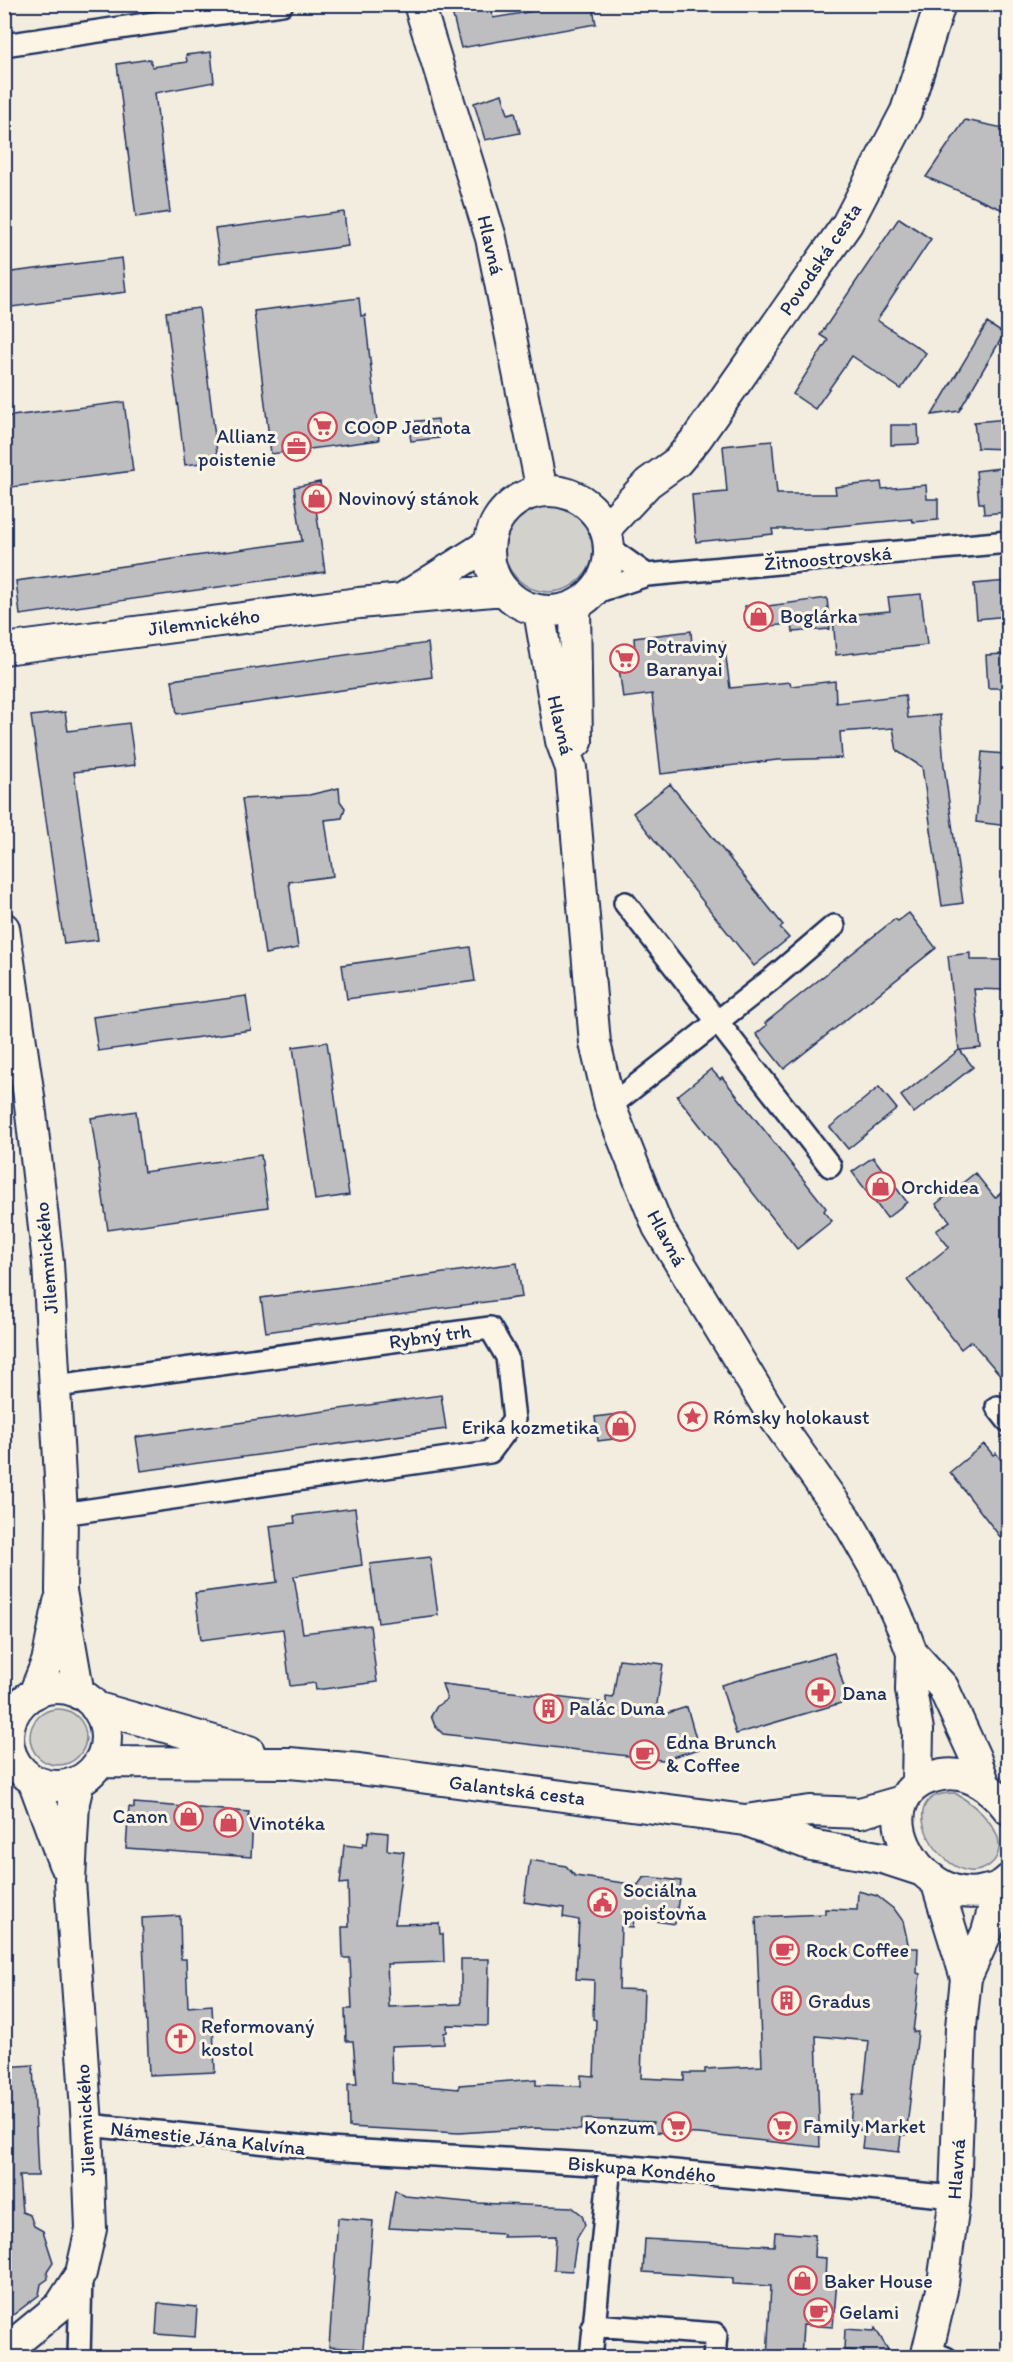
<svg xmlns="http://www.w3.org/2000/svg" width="1013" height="2362" font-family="Itim,sans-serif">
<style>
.green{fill:#d3d1cc;stroke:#778095;stroke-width:1.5}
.building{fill:#bebec0;stroke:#1b2f5e;stroke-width:1.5}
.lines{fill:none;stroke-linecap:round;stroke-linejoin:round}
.street-casing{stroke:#1b2f5e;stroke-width:26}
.secondary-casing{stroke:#1b2f5e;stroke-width:34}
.street{stroke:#fcf5e5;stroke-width:21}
.secondary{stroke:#fcf5e5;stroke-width:30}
.labels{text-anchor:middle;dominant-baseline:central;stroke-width:6;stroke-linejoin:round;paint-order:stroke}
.street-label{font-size:20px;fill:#1b2f5e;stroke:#fcf5e5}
.poi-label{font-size:20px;fill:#1b2f5e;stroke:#fcf5e5;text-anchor:start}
</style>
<rect width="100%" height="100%" fill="#f3ede0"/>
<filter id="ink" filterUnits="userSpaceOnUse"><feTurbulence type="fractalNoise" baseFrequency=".0167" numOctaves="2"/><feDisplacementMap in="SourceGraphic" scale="12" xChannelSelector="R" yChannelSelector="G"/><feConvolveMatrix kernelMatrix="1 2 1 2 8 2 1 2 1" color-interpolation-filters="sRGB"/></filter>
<g filter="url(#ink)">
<path class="green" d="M504 547a45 45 0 1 1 90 0a45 45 0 1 1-90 0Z
M30 1737a28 28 0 1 1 56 0a28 28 0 1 1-56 0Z
M955,1793C975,1805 1013,1835 994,1861C987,1869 979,1872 969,1871C933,1866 893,1791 955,1793Z"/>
<path class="building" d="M450,4H490L493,18L546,9L545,4H592L596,24L461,48Z
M211,52L214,82L155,93L170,212L136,217L117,64L150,59L152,67L187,62L186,55Z
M502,94L508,114L515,112L520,133L485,140L474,103Z
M965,120L1008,129V212L926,177Z
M344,212L348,246L220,263L215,229Z
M899,218L931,239L877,320L926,353L901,389L852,356L815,409L793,394L828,340L820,335Z
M122,258L126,292L4,308V273Z
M359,298L361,316L365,315L379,440L271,454L254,311Z
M199,308L218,461L185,465L166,312Z
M987,323L1004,334L959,411L932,415Z
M124,402L133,471L4,488V417Z
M438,419L439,438L411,441L408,422Z
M1008,419V449L977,448L974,422Z
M891,425H918L919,444L891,445Z
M772,441L777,494H836L835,487L881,482L882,489L926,485L927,499H938V520L913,522L912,519L828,527V529H772L773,534L696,542L692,495L727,492L723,446Z
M1008,467V512L984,514L983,503H979L976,471Z
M320,482L324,508L316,509L325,572L20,615L16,581L302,541L294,487Z
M1007,581L1008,616L977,619L974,584Z
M921,594L927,645L836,655L833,616L890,611L888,597Z
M827,598L830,629L793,632L792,624L748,628L745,606H768Z
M691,631L692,646L724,642L730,688L790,682L791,686L835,681L836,703L905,695L908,718L940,715L944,766L963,903L942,906L922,767L897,751L893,728L840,732L842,758L777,760L661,774L652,694L623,698L617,653L635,652L634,638Z
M428,643L432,677L177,714L172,680Z
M1005,654V660L1008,659V688H988L986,655Z
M65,712L68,731L129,723L135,765L74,772L98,940L64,944L31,716Z
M982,752L1005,754V759H1008V826L976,822Z
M670,784L783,925L780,928L789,938L754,966L633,813Z
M339,788L340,801L345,808L342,818L325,820L333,876L289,882L298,948L265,954L242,799L309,795Z
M909,913L936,948L784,1069L756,1034L767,1025L765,1023L895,919L898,921Z
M470,947L475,981L347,999L342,965Z
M970,953V960H1008V990L974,989L981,1048L960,1050L973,1067L914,1113L901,1096L959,1050L948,956Z
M246,996L251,1030L98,1051L93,1017Z
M327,1042L349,1195L315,1200L293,1047Z
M711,1069L720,1079L722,1077L826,1208L824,1211L832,1221L797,1249L677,1096Z
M879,1087L897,1109L848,1149L830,1127Z
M136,1111L144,1172L261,1155L268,1207L108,1230L91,1118Z
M873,1157L907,1202L887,1218L852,1172Z
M975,1173L995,1198L1008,1187V1384L971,1341L961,1349L907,1280L949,1247L936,1231L950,1221L936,1204Z
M517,1263L522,1297L266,1332L261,1298Z
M441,1395L446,1429L141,1471L136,1437Z
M626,1413L629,1437L598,1441L595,1417Z
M984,1444L993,1455L996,1453L1008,1469V1547L950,1472Z
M355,1508L362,1565L294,1576L303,1633L370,1625L377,1682L316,1690L315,1683L290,1686L283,1629L201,1640L195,1593L277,1582L270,1526L295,1523L294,1516Z
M430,1557L438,1615L378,1623L370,1564Z
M834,1653L848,1701L736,1734L721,1685Z
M619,1659L663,1664L655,1717L687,1707L699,1749L662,1760L443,1734L435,1726L431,1716L437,1706L447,1699L442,1684L606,1703V1697L613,1698Z
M134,1803L249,1812L248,1817L253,1818L251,1857L126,1848L129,1807L134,1808Z
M369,1831L388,1833L387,1850L404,1852L395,1924L439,1923L440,1934H443L444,1962L387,1964L389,2007L461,2004V1959H489L488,2026L447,2025V2032L444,2033V2044L391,2046L392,2083L459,2089V2085L536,2079V2085L581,2086V2075L594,2076L596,2020L593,2019L594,1980L576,1979L579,1920L563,1917L564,1908L524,1902L530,1860L566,1866L575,1876L638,1885L643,1878L649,1877L681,1881L675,1924L634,1918L633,1927L621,1926L619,1989L644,1990L641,2078L684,2080V2073H705V2069L762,2066L756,1917L825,1914V1909L857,1910L858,1891L877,1896L895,1910L903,1921L909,1948H918L917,1973L920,1974L913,2032H918L906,2135H901L899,2152L862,2148L864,2130H859V2126L850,2125L853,2094L863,2095L869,2041L816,2036L820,2147L699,2134L652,2132L653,2122L582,2119L581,2130L535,2128L459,2133L349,2127L348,2084H357L353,2041H346L345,2009H352L350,1958H343L342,1927H349L348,1883L340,1884L344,1845L362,1847L363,1843L367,1844Z
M180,1916L181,1959H186L188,2007L212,2005L215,2072L149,2075L142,1918Z
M33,2065L38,2176H19L22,2212L30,2215L34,2226L43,2231L53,2262L47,2271L48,2279L41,2284L39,2295L4,2322V2067Z
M395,2190L405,2196L477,2203L572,2207L582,2215L585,2225L577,2238L572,2271L554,2270L556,2236L503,2237V2234L389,2228Z
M338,2218L373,2221L363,2349L329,2347Z
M775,2232L815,2235L814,2257L826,2258L825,2281H837L833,2327L803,2325L801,2358H767L771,2286L733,2284V2278L643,2272L645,2239L774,2246Z
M158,2303L197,2307L195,2337L156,2334Z
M875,2328L893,2358H862L864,2351L844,2350L845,2329L874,2331Z"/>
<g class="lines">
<defs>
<path id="street" d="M4,45L282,4
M609,548L647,575
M593,593L647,575L1008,542
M625,903L830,1166
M610,1106L773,978L834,926
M56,1386L490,1328L507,1357L514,1420L490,1452L62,1514
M997,1407L1008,1421
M87,2125L328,2149L610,2165L955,2197
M593,2325L716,2334L714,2358
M929,2351L946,2358
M79,2358L81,2273
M591,2358L610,2165"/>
<path id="secondary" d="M419,4L491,238L542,491
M489 551a60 60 0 1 1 120 0a60 60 0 1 1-120 0Z
M605,529L648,483L677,462L697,438L847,224L906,111L940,4
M405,597L489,544
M575,606L577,742
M539,611L561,741L571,768L595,1043L610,1106L658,1227L773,1416L850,1525L878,1574L903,1629L912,1653L911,1690L918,1730L917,1784
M4,649L359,603L503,590
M4,928L29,1096L48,1263L62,1514L61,1591L79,1694
M912,1653L943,1687L975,1757L985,1785
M8 1737a49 49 0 1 1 98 0a49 49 0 1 1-98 0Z
M34,1694L47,1662L59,1602
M95,1707L249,1751
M99,1762L289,1763L359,1769L745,1820L810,1811L860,1813L902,1801
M33,1780L64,1864
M1008,1809C993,1789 969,1770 942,1775C856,1790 916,1908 984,1891C994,1889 1001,1887 1008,1880
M748,1821L811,1845L883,1858L923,1871
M937,1884L966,1978
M4,2352L60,2306L81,2273L91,2229L87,2125L70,1881L74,1802L79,1781
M926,2358L942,2290L955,2197L961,2027L966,1978L987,1932L999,1888"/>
</defs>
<use href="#street" class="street-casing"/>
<use href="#secondary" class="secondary-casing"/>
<use href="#street" class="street"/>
<use href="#secondary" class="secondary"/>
</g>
</g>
<defs>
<symbol id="supermarket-ring" viewBox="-11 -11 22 22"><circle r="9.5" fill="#fcf5e5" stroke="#d1495b" stroke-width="1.5"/><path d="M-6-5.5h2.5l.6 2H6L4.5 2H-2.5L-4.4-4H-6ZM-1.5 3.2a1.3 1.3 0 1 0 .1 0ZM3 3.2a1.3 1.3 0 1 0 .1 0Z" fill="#d1495b"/></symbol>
<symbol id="office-ring" viewBox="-11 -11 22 22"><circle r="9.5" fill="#fcf5e5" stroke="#d1495b" stroke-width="1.5"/><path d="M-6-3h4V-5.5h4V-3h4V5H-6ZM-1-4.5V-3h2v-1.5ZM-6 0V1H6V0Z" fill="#d1495b"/></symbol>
<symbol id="shop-ring" viewBox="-11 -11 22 22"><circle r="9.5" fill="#fcf5e5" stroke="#d1495b" stroke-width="1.5"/><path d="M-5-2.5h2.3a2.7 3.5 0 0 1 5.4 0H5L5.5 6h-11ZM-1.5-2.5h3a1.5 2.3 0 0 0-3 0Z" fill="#d1495b"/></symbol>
<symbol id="sight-ring" viewBox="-11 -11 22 22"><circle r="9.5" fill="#fcf5e5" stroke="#d1495b" stroke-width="1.5"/><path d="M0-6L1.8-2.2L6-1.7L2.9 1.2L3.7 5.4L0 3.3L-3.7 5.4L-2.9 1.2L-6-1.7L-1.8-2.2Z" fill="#d1495b"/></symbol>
<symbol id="pharmacy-ring" viewBox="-11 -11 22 22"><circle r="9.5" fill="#fcf5e5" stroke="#d1495b" stroke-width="1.5"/><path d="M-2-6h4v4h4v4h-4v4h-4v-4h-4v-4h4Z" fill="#d1495b"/></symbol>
<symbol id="building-ring" viewBox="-11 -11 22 22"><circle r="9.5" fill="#fcf5e5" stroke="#d1495b" stroke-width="1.5"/><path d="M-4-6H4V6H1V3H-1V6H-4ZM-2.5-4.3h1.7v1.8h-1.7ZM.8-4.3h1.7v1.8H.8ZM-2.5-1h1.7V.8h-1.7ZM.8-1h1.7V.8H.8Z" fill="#d1495b"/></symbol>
<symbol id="cafe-ring" viewBox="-11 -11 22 22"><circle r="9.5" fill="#fcf5e5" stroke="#d1495b" stroke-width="1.5"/><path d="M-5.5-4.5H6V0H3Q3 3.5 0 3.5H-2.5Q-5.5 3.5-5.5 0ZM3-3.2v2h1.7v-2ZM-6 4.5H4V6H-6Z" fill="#d1495b"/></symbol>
<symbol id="civic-ring" viewBox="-11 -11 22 22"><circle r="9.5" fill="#fcf5e5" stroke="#d1495b" stroke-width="1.5"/><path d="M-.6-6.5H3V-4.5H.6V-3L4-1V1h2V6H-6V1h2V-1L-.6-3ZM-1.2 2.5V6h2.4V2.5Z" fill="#d1495b"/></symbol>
<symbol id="church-ring" viewBox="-11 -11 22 22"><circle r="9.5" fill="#fcf5e5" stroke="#d1495b" stroke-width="1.5"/><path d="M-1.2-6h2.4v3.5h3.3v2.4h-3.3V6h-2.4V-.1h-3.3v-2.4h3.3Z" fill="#d1495b"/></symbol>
</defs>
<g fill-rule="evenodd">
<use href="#supermarket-ring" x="306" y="410" width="33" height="33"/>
<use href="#office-ring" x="280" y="430" width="33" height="33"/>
<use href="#shop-ring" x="300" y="482" width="33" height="33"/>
<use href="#shop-ring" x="742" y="600" width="33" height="33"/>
<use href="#supermarket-ring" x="608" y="642" width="33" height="33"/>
<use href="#shop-ring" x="864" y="1170" width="33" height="33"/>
<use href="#sight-ring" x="676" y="1400" width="33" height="33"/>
<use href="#shop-ring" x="604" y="1410" width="33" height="33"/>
<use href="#pharmacy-ring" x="804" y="1676" width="33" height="33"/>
<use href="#building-ring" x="532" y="1692" width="33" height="33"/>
<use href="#cafe-ring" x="628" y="1738" width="33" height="33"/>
<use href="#shop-ring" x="172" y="1800" width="33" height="33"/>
<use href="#shop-ring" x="212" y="1806" width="33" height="33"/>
<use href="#civic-ring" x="586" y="1886" width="33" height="33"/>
<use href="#cafe-ring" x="768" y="1934" width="33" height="33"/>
<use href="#building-ring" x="770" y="1984" width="33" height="33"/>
<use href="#church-ring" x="164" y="2022" width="33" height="33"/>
<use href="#supermarket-ring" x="766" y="2110" width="33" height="33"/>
<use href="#supermarket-ring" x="660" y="2110" width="33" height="33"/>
<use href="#shop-ring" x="786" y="2264" width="33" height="33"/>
<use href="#cafe-ring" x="802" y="2296" width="33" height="33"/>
</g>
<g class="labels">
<g class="street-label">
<text transform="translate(491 245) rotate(77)">Hlavná</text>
<text transform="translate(820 259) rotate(-56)">Povodská cesta</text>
<text transform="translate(828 558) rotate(-5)">Žitnoostrovská</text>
<text transform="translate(204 622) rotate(-7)">Jilemnického</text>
<text transform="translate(561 725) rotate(77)">Hlavná</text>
<text transform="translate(667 1238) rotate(62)">Hlavná</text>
<text transform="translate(46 1258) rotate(-95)">Jilemnického</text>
<text transform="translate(430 1336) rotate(-8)">Rybný trh</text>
<text transform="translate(517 1790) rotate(7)">Galantská cesta</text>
<text transform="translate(85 2120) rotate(-93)">Jilemnického</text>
<text transform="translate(208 2138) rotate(6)">Námestie Jána Kalvína</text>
<text transform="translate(642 2169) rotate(5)">Biskupa Kondého</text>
<text transform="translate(956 2169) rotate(-86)">Hlavná</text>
</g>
<g class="poi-label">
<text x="344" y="427">COOP Jednota</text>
<text x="276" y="436" text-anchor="end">Allianz<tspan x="276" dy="23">poistenie</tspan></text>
<text x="338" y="498">Novinový stánok</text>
<text x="780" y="616">Boglárka</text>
<text x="646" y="646">Potraviny<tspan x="646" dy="23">Baranyai</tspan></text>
<text x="901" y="1187">Orchidea</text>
<text x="713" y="1417">Rómsky holokaust</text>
<text x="599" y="1427" text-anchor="end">Erika kozmetika</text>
<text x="842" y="1693">Dana</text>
<text x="569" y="1708">Palác Duna</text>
<text x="666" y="1742">Edna Brunch<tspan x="666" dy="23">&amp; Coffee</tspan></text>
<text x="168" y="1816" text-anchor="end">Canon</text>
<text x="249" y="1823">Vinotéka</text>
<text x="623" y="1890">Sociálna<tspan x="623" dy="23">poisťovňa</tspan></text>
<text x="806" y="1950">Rock Coffee</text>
<text x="808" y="2001">Gradus</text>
<text x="201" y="2026">Reformovaný<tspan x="201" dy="23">kostol</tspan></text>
<text x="803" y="2126">Family Market</text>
<text x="655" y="2127" text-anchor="end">Konzum</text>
<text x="824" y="2281">Baker House</text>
<text x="839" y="2312">Gelami</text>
</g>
</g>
<rect width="1013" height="2362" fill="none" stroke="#fcf5e5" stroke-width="24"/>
<rect x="12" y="12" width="989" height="2338" fill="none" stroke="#1b2f5e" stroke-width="2" filter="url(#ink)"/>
</svg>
